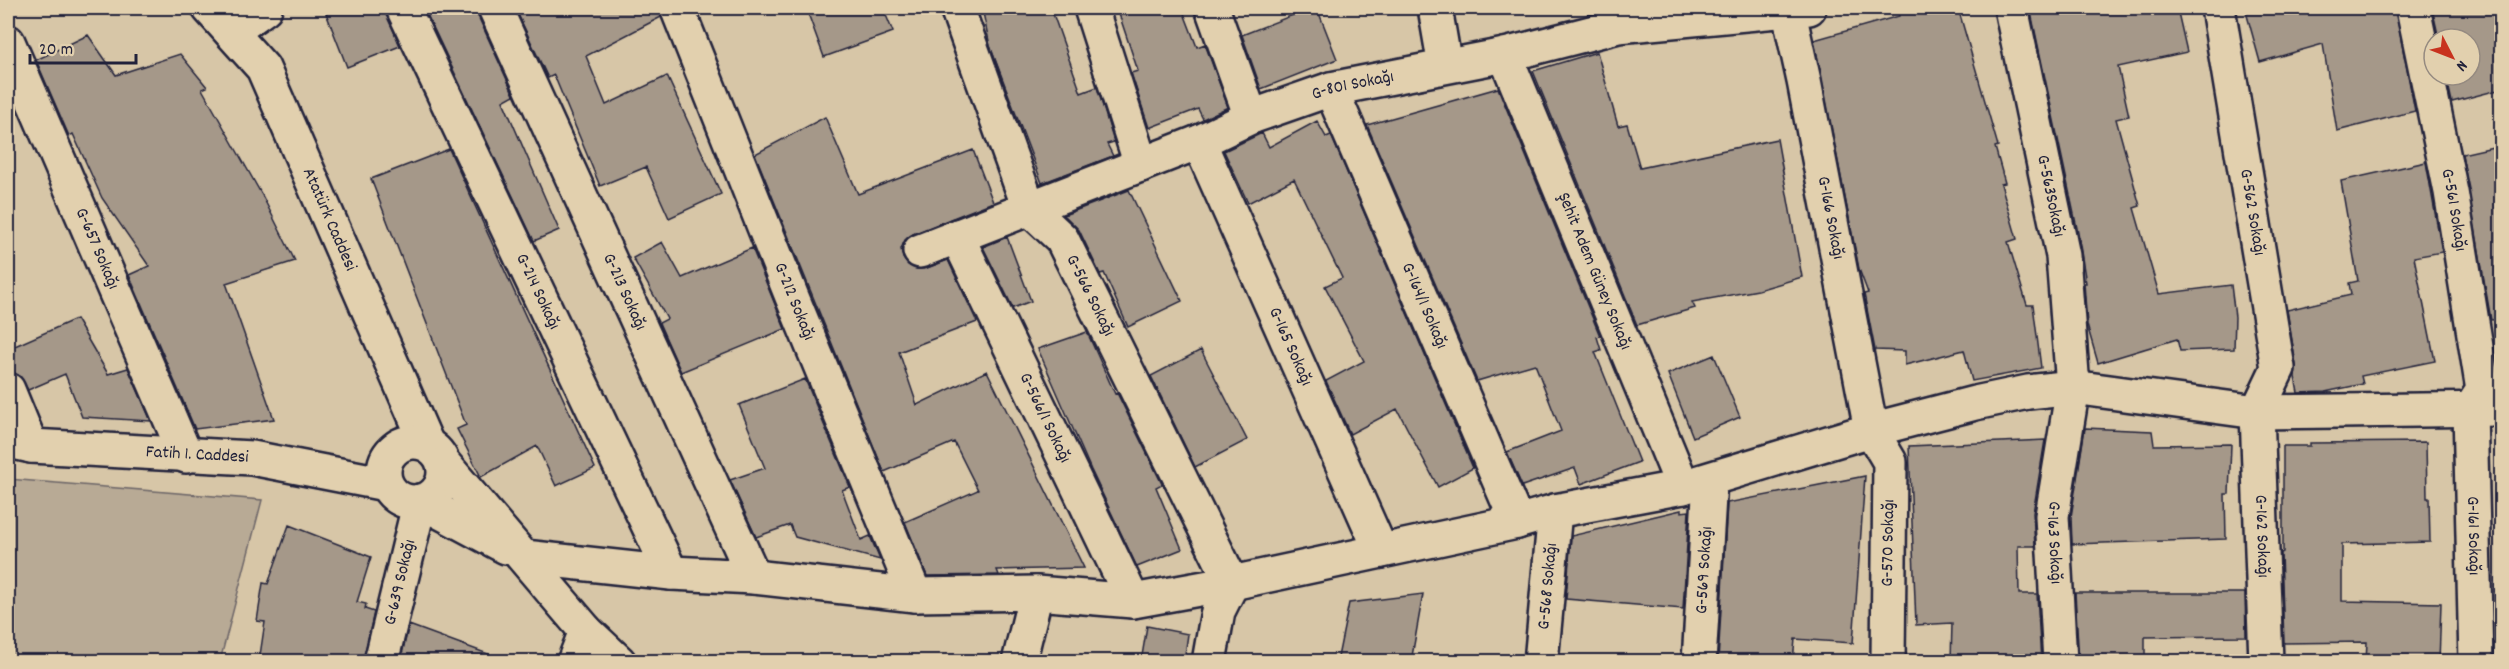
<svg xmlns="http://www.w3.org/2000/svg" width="2509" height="669" font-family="Dekko,sans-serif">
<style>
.green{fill:#b8aa95;stroke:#6d6668;stroke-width:1.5}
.building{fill:#a59889;stroke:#22223b;stroke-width:1.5}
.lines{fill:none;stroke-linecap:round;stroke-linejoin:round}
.street-casing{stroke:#22223b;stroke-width:38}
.secondary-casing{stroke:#22223b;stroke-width:38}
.street{stroke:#e2d0ae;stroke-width:33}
.secondary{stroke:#e2d0ae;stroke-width:33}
.labels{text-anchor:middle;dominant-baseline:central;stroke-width:4.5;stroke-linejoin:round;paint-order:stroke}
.street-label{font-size:18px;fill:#22223b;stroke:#e2d0ae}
</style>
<rect width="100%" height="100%" fill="#d7c6a7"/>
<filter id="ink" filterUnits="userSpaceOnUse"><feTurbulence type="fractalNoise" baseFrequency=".0167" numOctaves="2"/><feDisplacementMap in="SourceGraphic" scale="12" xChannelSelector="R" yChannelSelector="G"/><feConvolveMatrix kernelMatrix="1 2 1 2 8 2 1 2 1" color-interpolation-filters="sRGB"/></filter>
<g filter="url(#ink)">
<path class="green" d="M8,479L262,500L220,661H8Z"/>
<path class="building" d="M324,8H384L400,46L347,67Z
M424,8H476L478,16L514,95L503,101L559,230L534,241Z
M515,8H659L661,17L586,56L606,105L667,76L721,194L669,218L646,167L600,186L554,75L548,78Z
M806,8H883L893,32L824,57Z
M982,8H1051L1081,93L1097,87L1114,142L1107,144L1113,156L1042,183L990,46Z
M1117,8H1182L1197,47L1205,44L1228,107L1203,119L1198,109L1149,128L1131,73L1138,71Z
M1311,8H1317L1337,59L1261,89L1242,35Z
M1928,8H1958L1998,146L1995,147L2005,183L2001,184L2017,239L2008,242L2027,305H2033L2041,368L1972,381L1964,350L1905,365V351L1875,350L1864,294L1868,293L1859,269L1814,40L1899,16L1898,11Z
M2030,8H2177L2187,52L2118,67L2129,116L2116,119L2140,206L2134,208L2159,294L2231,285L2235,317L2234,349L2180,351L2177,339L2098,363L2087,325L2084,283H2086L2078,233Z
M2245,8H2395L2415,111L2337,131L2323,44L2260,62Z
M2432,8H2493L2499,31L2495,32L2502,59V89L2452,102L2446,75H2470V39H2439Z
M88,35L116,75L180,54L207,87L202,89L263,197L295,261L226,283L274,419L195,429L129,275L149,266L102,198L73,134L69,136L36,60Z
M1597,52L1618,126L1627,124L1640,168L1777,139L1802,277L1758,290L1692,302L1695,308L1637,325L1533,71Z
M1498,88L1600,336L1597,337L1601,350L1595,352L1639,462L1581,484L1575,468L1522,486L1507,452L1561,431L1535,364L1477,381L1367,125Z
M825,117L858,194L973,150L993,202L913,234L905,240L901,249L903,258L908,265L917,269L927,268L948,260L977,322L899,352L917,405L987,371L1084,568L997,570L999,575L927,576L905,522L978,490L954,442L884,472L755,154Z
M1317,121L1326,137L1331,135L1473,468L1438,487L1397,409L1350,434L1326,381L1364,361L1325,286L1342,278L1294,179L1248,203L1224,151L1262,133L1269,147Z
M2502,145V319L2491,320L2462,154Z
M449,149L595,468L556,486L537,446L481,477L457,429L466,425L371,179Z
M2426,162L2442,252L2414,257L2435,361L2361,376L2363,384L2325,392L2298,393L2295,377L2296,365L2287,310L2351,295L2349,283L2358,281L2341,181Z
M1129,190L1182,301L1128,327L1104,273L1100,274L1079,230L1064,215Z
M1007,237L1031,301L1013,308L983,247Z
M662,242L682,278L752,248L785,329L681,372L659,323L667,319L633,258Z
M76,319L108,374L128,368L151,421L82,417L65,374L28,390L20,376L8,372V349Z
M1087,332L1115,394L1117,393L1162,484L1156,487L1182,549L1137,567L1091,470L1038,349Z
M1201,350L1247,440L1195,467L1151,376Z
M1714,355L1740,417L1693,437L1668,374Z
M805,379L850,487L842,490L861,540L870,536L880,560L795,537L790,525L756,537L730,480L765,468L739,405Z
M2085,428L2152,431L2154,445L2231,444L2229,494H2225L2226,539L2072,544L2071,517Z
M2045,440L2033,513L2035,546H2018L2019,594H2037L2041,662H1951L1952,623L1916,625L1909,446Z
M2426,442L2427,498H2429L2430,542L2342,544V601L2441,603L2439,662H2366L2367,642L2284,643L2281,553L2283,552V446H2310V443Z
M1865,476L1853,643L1795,639L1793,662H1718L1727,503Z
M1681,510V512L1689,511L1683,609L1566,599L1571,536Z
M289,525L371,557L357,602L366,604L365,609L374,612L363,662H259L265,622L257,621L263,583L268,584Z
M2075,593H2245L2246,636L2145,637V662H2079Z
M1423,594L1411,662H1337L1349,603Z
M409,625L499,658V662H400Z
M1147,626L1188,634L1184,662H1141Z"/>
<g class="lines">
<defs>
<g id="street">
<path id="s1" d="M403,8L671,573"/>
<path id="s2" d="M495,8L754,577"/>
<path id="s3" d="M677,8L792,297L915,595"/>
<path id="s4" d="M957,8L1029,208L1062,239L1232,583L1218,611L1209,662"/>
<path d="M1091,8L1141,165"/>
<path d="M1212,8L1251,117"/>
<path d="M1435,8L1445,66"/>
<path id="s5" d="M1788,8L1804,81L1871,430L1890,462L1888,662"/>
<path id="s6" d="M2011,8L2063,256L2073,387L2052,516L2060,662"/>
<path id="s7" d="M2218,8L2278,368L2257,412L2266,662"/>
<path id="s8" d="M2413,8L2451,192L2483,390L2470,410L2476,662"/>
<path d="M231,32L265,8"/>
<path id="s9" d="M8,42L186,456"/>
<path id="s10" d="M1505,55L1683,487"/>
<path id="s11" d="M1331,89L1517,522"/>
<path id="s12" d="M1199,142L1381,551"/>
<path id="s13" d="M957,236L1133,601"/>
<path id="s14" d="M920,251L1199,142L1251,117L1331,89L1505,55L1618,26L1809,8"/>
<path d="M8,390L31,446"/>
<path d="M524,557L671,573L754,577L915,595L1036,593L1133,601L1232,583L1517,522L1555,511L1683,487L1871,430L1975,403L2028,392L2073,387L2257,412L2502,409"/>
<path id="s15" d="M381,662L420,501"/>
<path d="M574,662L586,631"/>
<path d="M1019,662L1036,593"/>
<path id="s16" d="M1541,662L1555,511"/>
<path id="s17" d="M1699,662L1710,480"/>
</g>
<g id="secondary">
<path id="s18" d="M209,8L263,68L427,444"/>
<path id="s19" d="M8,441L31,446L252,458L386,484"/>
<circle cx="414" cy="472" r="30"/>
<path d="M444,464L586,631L619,662"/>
<path d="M420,501L506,547"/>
</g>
</defs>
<use href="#street" class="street-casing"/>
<use href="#secondary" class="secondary-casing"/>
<use href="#street" class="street"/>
<use href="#secondary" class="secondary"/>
</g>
</g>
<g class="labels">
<g class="street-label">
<text stroke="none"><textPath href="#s14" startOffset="464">G-801 Sokağı</textPath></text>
<text stroke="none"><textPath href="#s6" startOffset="192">G-563Sokağı</textPath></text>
<text stroke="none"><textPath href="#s8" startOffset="206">G-561 Sokağı</textPath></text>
<text stroke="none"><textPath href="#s7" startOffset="207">G-562 Sokağı</textPath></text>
<text stroke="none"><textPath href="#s18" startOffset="246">Atatürk Caddesi</textPath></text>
<text stroke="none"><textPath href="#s5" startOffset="214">G-166 Sokağı</textPath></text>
<text stroke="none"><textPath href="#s9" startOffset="225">G-657 Sokağı</textPath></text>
<text stroke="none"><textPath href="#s10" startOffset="234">Şehit Adem Güney Sokağı</textPath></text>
<text stroke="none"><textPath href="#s1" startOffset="314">G-214 Sokağı</textPath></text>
<text stroke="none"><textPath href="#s2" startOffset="312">G-213 Sokağı</textPath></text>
<text stroke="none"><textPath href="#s4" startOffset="321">G-566 Sokağı</textPath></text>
<text stroke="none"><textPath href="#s3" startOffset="316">G-212 Sokağı</textPath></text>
<text stroke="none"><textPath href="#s11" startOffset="236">G-164/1 Sokağı</textPath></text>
<text stroke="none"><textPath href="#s12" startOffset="224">G-165 Sokağı</textPath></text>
<text stroke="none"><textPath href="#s13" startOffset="202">G-566/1 Sokağı</textPath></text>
<text stroke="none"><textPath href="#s19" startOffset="190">Fatih 1. Caddesi</textPath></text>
<text stroke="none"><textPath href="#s8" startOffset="538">G-161 Sokağı</textPath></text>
<text stroke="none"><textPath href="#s7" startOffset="538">G-162 Sokağı</textPath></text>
<text stroke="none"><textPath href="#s6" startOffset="542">G-163 Sokağı</textPath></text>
<text transform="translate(1889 543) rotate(-89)">G-570 Sokağı</text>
<text stroke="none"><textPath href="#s17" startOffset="92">G-569 Sokağı</textPath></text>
<text stroke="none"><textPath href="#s15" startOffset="82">G-639 Sokağı</textPath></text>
<text stroke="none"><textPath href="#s16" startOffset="76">G-568 Sokağı</textPath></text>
</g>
</g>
<rect width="2509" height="669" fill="none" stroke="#e2d0ae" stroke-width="30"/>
<rect x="15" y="15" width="2479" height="639" fill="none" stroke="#22223b" stroke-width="2" filter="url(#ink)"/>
<g transform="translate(2452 57) rotate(132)"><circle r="28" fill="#e2d0ae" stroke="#958a80" stroke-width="1.5"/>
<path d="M0-4.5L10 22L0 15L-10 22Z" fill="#c8321e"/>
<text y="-9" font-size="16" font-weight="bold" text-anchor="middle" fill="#22223b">N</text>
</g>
<path d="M30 54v9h106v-9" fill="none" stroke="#22223b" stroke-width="3"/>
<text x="39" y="54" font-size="18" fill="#22223b" stroke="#e2d0ae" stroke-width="4.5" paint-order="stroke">20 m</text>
</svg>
